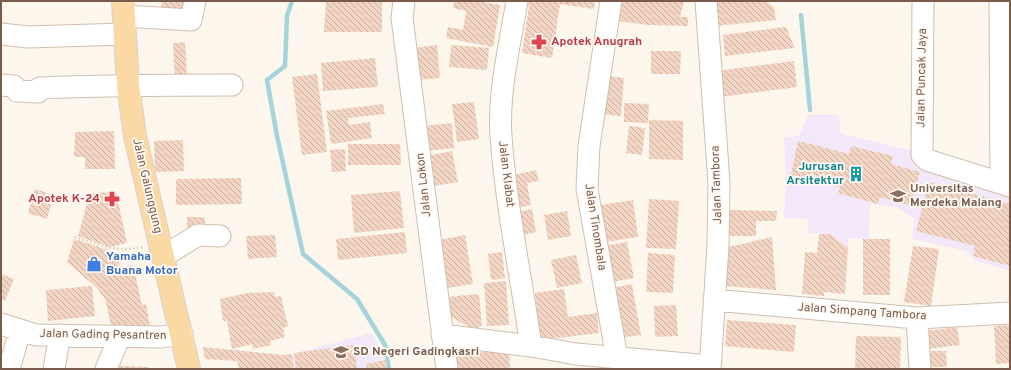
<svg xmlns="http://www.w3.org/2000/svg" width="1011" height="370" font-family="Overpass,sans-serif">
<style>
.education{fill:#f3e8fa}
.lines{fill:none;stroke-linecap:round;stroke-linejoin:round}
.stream{stroke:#a5d3da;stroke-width:4.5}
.building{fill:url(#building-back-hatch)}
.minor-casing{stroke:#d1beb0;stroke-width:23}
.major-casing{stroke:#dad1cd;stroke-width:24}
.path{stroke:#d9b8a5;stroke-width:2.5;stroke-dasharray:1 3;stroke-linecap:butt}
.minor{stroke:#fff;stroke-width:21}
.major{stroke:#fbd9a5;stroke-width:22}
.labels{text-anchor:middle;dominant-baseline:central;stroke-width:3.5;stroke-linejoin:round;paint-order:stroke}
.health-label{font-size:12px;font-weight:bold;fill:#be3a42;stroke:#fffaf3;text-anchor:start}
.street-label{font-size:12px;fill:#7a5c4d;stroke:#fffaf3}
.culture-label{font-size:12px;font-weight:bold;fill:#0d838f;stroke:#fffaf3;text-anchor:end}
.education-label{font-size:12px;font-weight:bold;fill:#785e54;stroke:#fffaf3;text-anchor:start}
.shop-label{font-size:12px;font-weight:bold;fill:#366cbe;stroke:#fffaf3;text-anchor:start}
</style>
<defs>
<pattern id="building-back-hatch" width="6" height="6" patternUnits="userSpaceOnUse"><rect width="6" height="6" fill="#f3d5c3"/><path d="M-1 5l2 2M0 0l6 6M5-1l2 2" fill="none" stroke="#cab0a1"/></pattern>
</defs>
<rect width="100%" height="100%" fill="#fdf6ec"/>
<path class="education" d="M808,115H839L840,130L842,134L909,150H915L1010,189V271L976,261L966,251L912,239L914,219L897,207L870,204L869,239L848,238V248L830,234L807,233L809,219L784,218L786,181L784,137L799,136Z
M372,333L382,350L386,369H294L292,354Z"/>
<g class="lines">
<path class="stream" d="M292,1L287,16L285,66L267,80L277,136L303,254L357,299L385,345L389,369
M801,15L810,110"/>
</g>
<path class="building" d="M162,1H192L190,19L160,16Z
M326,1H382V32H324Z
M454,1H478L500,5L493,47L446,38L448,27L463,30L466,11L453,8Z
M524,1H595L594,9L560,4L552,58L522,53L529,6L523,4Z
M619,1H684L680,17H688V26L649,25L617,21Z
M712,1H765L774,7L776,20L715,26Z
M786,27L795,48L725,56L723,35Z
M185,42L187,77L175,78L173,43Z
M437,45L440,78L418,80L415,48Z
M451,45L489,48L487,70L449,67Z
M651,51H681L680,74H651Z
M375,58L378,87L323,91L321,63Z
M794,61L797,87L720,97L716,71Z
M317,74L327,152L302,155L292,77Z
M605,76L624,78L621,116L601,114Z
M474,102L479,139L457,142L452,104Z
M624,103L649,104L648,123L624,122Z
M383,104L385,114L348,118L349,125L370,122L372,138L331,144L326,111Z
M649,120L683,121V160L649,159Z
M452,123L454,148L427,151L424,126Z
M629,126L645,128L642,155L626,153Z
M114,131L115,169H85V157H74L75,132Z
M183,140L184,171L155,172L154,141Z
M798,141L849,154L851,146L893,156L891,164L920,172L911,205L880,197L878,204L838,193L840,187L791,175Z
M348,144H400L401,165H348Z
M345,149L346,171L332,172L330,150Z
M452,151L458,182L433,186L427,156Z
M536,170L539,181L527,183L531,205L517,208L510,176Z
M241,178L242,204L176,205V179Z
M929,182L1010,204V266L973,256L975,246L916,231Z
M35,189L54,195L47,219L28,213Z
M400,191L404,228L354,233L351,195Z
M116,192L127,243L109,247L78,236L90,193Z
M649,199L679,201L676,249L646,248Z
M633,200L638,237L600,243L595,206Z
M532,209L536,232L520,236L515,213Z
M727,210L777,211L776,221H756V236H727Z
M567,211L571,236L548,240L544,215Z
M187,217H205V230H187Z
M405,232L407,253L338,260L336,239Z
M819,234H830L848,248L845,294L824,292V296L802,294L805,252L817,253Z
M275,235L277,257L248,259L246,236Z
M465,235L473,284L448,288L439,240Z
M772,237L776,290L725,286L729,247Z
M74,239L117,253L120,267L133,265L142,305L146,304L150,326L113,333L105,299L96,287L67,262Z
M863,239H890V295H863Z
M627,242L634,278L606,283L599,247Z
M913,246L939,249L931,306L904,302Z
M502,252L505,278L491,280L488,254Z
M648,253L675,255L673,293L646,292Z
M576,255L582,283L557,288L551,260Z
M1,274L14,279L5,301L1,299Z
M506,281L509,325L487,326L484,283Z
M632,284L641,335L619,338L611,288Z
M92,286L95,316L48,321L46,290Z
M564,289L568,317L597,313L599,333L541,340L535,293Z
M274,292L275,297L281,296L288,326L283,328L285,337L270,341L271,345L253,349L252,344L232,349L227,321H223L220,299L247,293Z
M479,294L482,325L475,331L445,313L447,297Z
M676,305L678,336L655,337L654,306Z
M727,320L796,325L794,352L725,346Z
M1010,325V363L996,364L994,326Z
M957,327L960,345L928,349L926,331Z
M856,336L901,337L900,369H855Z
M354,345L357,368L296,369L294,353Z
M203,347L283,355L292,354L294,369H239L237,361L205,359Z
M509,351L510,369H456V353Z
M925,351H946L947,367H925Z
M385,360L386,369H367L366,364Z
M119,366L149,367V369H119Z"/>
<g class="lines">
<defs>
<path id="minor" d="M404,1L402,18L447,369
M517,1C510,45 498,91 501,136C506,206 521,276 531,346
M611,1L589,146L587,189L617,358
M706,1L719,183L718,246L710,369
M923,1L922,155L927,160L1010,186
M1000,1L1001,183
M124,16L191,20L195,1
M1,34L28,37L125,34
M1,85L14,86L17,91L38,92L40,88C104,85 168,85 232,85
M164,256L198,235L220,236
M714,300L917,318L1010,313
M917,318L920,369
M1,324L36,335L162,337L182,334
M442,335L531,346L576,354L710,366
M9,369L20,331
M54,369L60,335
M106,369L120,336"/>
<path id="major" d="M123,1L128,85L135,136L189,369"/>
</defs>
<use href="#minor" class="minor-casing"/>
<use href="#major" class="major-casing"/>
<path class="path" d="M75,237C101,245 115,253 143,247"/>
<use href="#minor" class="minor"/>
<use href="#major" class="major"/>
</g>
<defs>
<symbol id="pharmacy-bare" viewBox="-9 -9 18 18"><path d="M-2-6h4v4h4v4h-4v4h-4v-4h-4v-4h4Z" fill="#e0444e" stroke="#fffaf3" stroke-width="2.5" paint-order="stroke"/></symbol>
<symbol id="building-bare" viewBox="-9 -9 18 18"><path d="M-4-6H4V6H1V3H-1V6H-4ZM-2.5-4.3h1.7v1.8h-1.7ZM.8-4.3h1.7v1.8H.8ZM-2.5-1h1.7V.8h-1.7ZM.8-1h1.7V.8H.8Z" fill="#0f9aa8" stroke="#fffaf3" stroke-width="2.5" paint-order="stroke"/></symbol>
<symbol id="university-bare" viewBox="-9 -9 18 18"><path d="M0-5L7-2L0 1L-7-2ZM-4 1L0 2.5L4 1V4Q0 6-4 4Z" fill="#8d6e63" stroke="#fffaf3" stroke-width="2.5" paint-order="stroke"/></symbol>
<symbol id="shop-bare" viewBox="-9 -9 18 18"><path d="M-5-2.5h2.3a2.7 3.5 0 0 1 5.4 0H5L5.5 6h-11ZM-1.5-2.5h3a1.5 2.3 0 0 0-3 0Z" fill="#3f7fe0" stroke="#fffaf3" stroke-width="2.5" paint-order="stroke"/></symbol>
<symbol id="school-bare" viewBox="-9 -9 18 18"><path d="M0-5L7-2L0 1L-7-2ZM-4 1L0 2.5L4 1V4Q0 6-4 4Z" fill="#8d6e63" stroke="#fffaf3" stroke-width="2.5" paint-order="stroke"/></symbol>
</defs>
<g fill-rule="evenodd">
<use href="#pharmacy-bare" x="528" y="31" width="22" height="22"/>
<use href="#building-bare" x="845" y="163" width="22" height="22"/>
<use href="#university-bare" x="887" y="185" width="22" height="22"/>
<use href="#pharmacy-bare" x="101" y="188" width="22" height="22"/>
<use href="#shop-bare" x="83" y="253" width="22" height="22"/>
<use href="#school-bare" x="330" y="341" width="22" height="22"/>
</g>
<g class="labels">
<g class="health-label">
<text x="551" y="42">Apotek Anugrah</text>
<text x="100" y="199" text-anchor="end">Apotek K-24</text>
</g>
<g class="street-label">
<text transform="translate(922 78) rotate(-89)">Jalan Puncak Jaya</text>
<text transform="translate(506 174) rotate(83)">Jalan Klabat</text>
<text transform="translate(424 185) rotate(-96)">Jalan Lokon</text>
<text transform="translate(717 185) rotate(-92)">Jalan Tambora</text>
<text transform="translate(147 186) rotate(77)">Jalan Galunggung</text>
<text transform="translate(595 227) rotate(81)">Jalan Tinombala</text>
<text transform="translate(862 312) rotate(4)">Jalan Simpang Tambora</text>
<text transform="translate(103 335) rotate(1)">Jalan Gading Pesantren</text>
</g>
<g class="culture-label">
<text x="844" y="167">Jurusan<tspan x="844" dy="14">Arsitektur</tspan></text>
</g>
<g class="education-label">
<text x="910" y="189">Universitas<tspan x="910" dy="14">Merdeka Malang</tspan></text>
<text x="353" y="352">SD Negeri Gadingkasri</text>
</g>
<g class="shop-label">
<text x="106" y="257">Yamaha<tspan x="106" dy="14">Buana Motor</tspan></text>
</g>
</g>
<rect width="1011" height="370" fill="none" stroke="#7a5c4d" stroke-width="4"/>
</svg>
